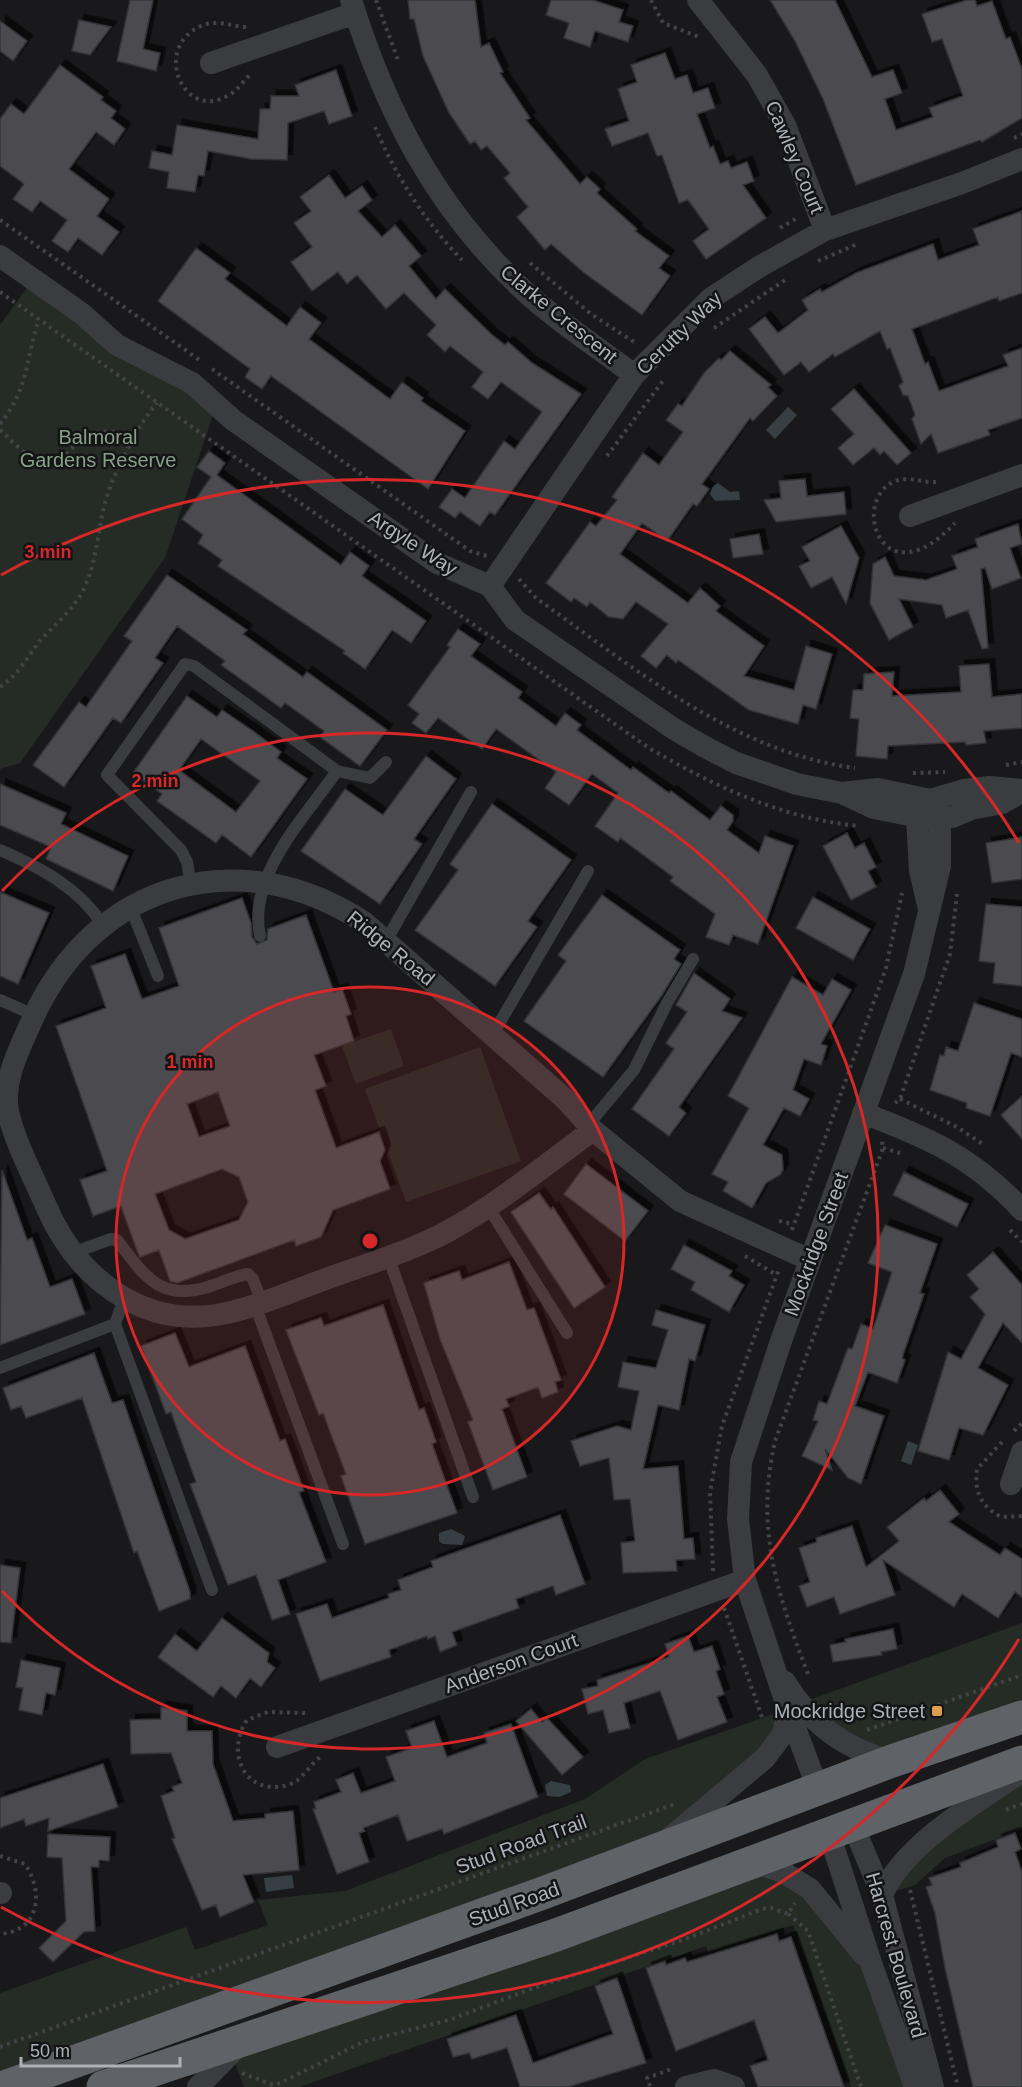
<svg xmlns="http://www.w3.org/2000/svg" width="1022" height="2087" font-family="Arial,sans-serif">
<style>
.green{fill:#252c26}
.water{fill:#353f44}
.building{fill:#4b4c50;stroke:#333437;stroke-width:1.5;fill-rule:evenodd;filter:url(#shadow)}
.lines{fill:none;stroke-linecap:round;stroke-linejoin:round}
.path{stroke:#414346;stroke-width:4;stroke-dasharray:3 4.5;stroke-linecap:butt}
.service{stroke:#3b3c3f;stroke-width:12}
.minor{stroke:#3b3c3f;stroke-width:22}
.trunk{stroke:#5f6267;stroke-width:33}
.ring{fill:none;stroke:#d62828;stroke-width:3}
.poi-dot{fill:#dd9f4f;stroke:#141416;stroke-width:2}
.labels{text-anchor:middle;dominant-baseline:central;stroke-width:5;stroke-linejoin:round;paint-order:stroke}
.street-label{font-size:20px;fill:#adb2b9;stroke:#141416}
.park-label{font-size:20px;fill:#87a186;stroke:#141416}
.poi-label{font-size:20px;fill:#adb2b9;stroke:#141416;text-anchor:end}
.centre{fill:#d62828;stroke:#141416;stroke-width:3}
.ring-label{font-size:18px;text-anchor:middle;font-weight:bold;fill:#d62828;stroke:#141416;stroke-width:5;stroke-linejoin:round;paint-order:stroke}
</style>
<defs>
<filter id="shadow"><feDropShadow dx="5.5" dy="-5.5" stdDeviation="0" flood-color="#0009"/></filter>
</defs>
<rect width="100%" height="100%" fill="#19191b"/>
<path class="green" d="M33,279L216,406L165,558L20,763L0,769V325Z
M391,1029L404,1066L356,1084L342,1046Z
M480,1047L521,1161L406,1202L365,1089Z
M1022,1623V1717L892,1761L801,1703Z
M788,1709L783,1734L670,1838L0,2087V1993L186,1927L195,1950L268,1925L258,1900L345,1891L585,1799L645,1759Z
M1022,1771V1829L945,1858L915,1885L882,1895L887,1884Z
M783,1872L871,1963L914,2087H851L793,1925L708,1953L706,1946L299,2087H244L231,2052L710,1878Z"/>
<path class="water" d="M788,407L797,415L775,439L766,430Z
M718,483L730,492L739,491L740,500L715,501L710,494L712,487Z
M908,1441L918,1445L911,1465L901,1461Z
M451,1529L465,1536L462,1545L443,1544L439,1541V1533Z
M551,1781L570,1785L571,1792L559,1797L547,1796L545,1785Z
M292,1875L294,1888L266,1892L264,1878Z"/>
<path class="building" d="M130,0H153L143,49L160,53L156,71L117,61Z
M408,0H475L481,47L489,43L503,72L500,73L530,118L526,120L580,184L587,177L600,189L597,193L637,229L635,231L669,256L659,268L670,276L642,315L583,272L551,244L545,250L517,217L528,207L504,178L510,173L487,146L481,150L475,141L470,144L449,113L423,56L414,19H410Z
M551,0H593L623,10L619,22L633,26L628,42L595,31L590,47L564,38L569,23L546,15Z
M770,0H835L872,77L893,70L902,93L885,99L896,130L933,117L929,108L963,96L942,39L932,42L922,14L967,0H975L977,6L992,1L1006,39L1010,37L1022,69V118L982,142L980,140L856,185L823,99L795,41Z
M79,20L111,27L90,55L72,51Z
M0,21L27,41L13,61L0,51Z
M665,53L675,79L687,75L693,93L708,88L715,108L697,114L710,148L713,146L720,164L728,161L731,168L747,162L754,181L743,185L766,218L706,259L693,241L709,229L688,200L679,203L662,155L657,156L648,133L612,146L605,129L629,121L618,89L637,82L631,65Z
M60,65L103,97L101,100L116,111L111,118L125,129L114,145L96,132L69,169L109,199L97,216L119,232L102,255L78,238L68,252L52,241L67,220L40,201L32,212L13,199L24,184L0,166V119L11,104L24,114Z
M336,70L352,116L329,124L324,111L288,123L287,160L251,159L208,151L204,176L198,175L195,192L167,188L169,172L149,168L152,151L172,155L177,125L258,139L260,109H270L271,96H299L295,85Z
M329,175L345,198L362,186L372,200L358,211L382,237L395,225L421,256L409,266L436,299L445,289L491,334L505,345L508,342L532,363L581,394L495,515L490,512L480,526L460,512L455,518L439,507L452,489L465,498L504,441L515,449L542,412L501,382L488,399L472,387L483,372L450,346L445,352L427,335L436,325L404,293L386,309L357,275L347,284L338,272L312,291L291,262L312,247L294,223L311,211L300,197Z
M1022,211V293L999,301L998,297L912,329L925,364L928,362L939,391L1008,366L1003,355L1022,348V418L988,430L990,435L938,453L931,434L921,444L912,419L915,415L908,396L903,395L899,386L903,382L890,348L887,349L880,331L835,357L833,354L809,372L801,362L784,375L749,329L765,317L778,333L808,310L802,300L820,289L822,292L856,273L933,244L938,260L979,245L973,229Z
M196,248L230,273L225,279L287,326L300,307L321,323L309,339L390,399L402,382L423,398L421,401L465,431L428,489L271,376L262,389L245,377L250,369L158,301Z
M730,351L771,385L768,387L777,396L753,421L750,418L702,484L709,489L697,506L693,504L667,541L642,523L620,554L688,603L700,588L720,606L716,611L764,646L744,676L794,690L806,646L832,654L816,709L803,705L798,724L749,710L678,660L676,663L667,655L656,668L641,656L668,624L636,602L623,619L609,617L590,602L587,607L574,598L571,602L546,583L590,522L596,526L617,500L612,497L643,453L659,465L683,432L666,420L678,404L682,406L704,373L719,358L721,360Z
M854,389L911,453L897,465L884,451L880,455L874,448L853,465L838,448L854,434L831,409Z
M209,451L225,463L217,475L341,565L350,552L369,566L362,576L426,621L411,643L392,630L365,669L343,653L345,651L218,566L222,560L198,543L203,535L182,519L211,477L197,467Z
M805,479L807,496L844,492L846,514L776,522L764,500L781,498L779,481Z
M1018,524L1022,544L1010,548L1021,578L992,589L985,568L981,569L988,648L982,649L968,610L946,618L942,605L899,599L913,627L889,640L870,603L873,564L885,557L894,576L926,580L957,569L952,556L978,547L975,539Z
M841,526L859,558L846,604L832,577L811,588L799,566L810,561L802,547Z
M759,534L763,554L733,558L730,539Z
M167,575L247,630L243,634L303,677L307,672L387,730L360,766L320,737L324,731L285,703L281,708L221,665L225,661L177,626L155,658L163,663L121,723L113,718L64,787L33,765L79,702L86,707L111,671L132,641L124,636Z
M458,629L480,644L471,656L522,692L518,698L556,726L565,713L581,725L577,730L631,770L633,767L669,793L671,791L710,820L721,806L733,815V821L727,830L759,853L765,836L793,846L758,944L733,935L729,945L706,937L715,914L670,881L673,877L620,838L618,842L595,826L618,793L592,774L569,805L545,788L556,772L496,729L482,749L438,718L426,733L412,723L419,714L408,705L450,647L447,645Z
M989,664L992,697L1022,694V728L984,731L986,743L966,745L965,742L888,746L887,759L856,756L859,719L850,718L853,690H863L864,674L894,672L892,696L961,692L959,666Z
M187,696L217,717L222,710L253,731L281,752L277,758L307,779L251,857L222,835L216,843L157,801L162,794L133,773ZM201,739L260,781L236,812L179,770Z
M426,756L456,779L414,839L422,844L380,904L301,851L345,789L383,815Z
M0,784L66,813L61,824L128,856L113,891L46,859L51,847L0,825Z
M492,804L571,860L528,921L537,927L495,986L415,930L458,870L450,864Z
M847,833L855,848L864,843L876,867L868,871L876,887L851,900L823,846Z
M1022,837V879L992,883L986,843Z
M0,892L49,913L18,984L0,976Z
M602,895L680,950L674,959L681,964L662,995L603,1077L524,1021L566,961L558,955Z
M813,897L870,929L853,960L796,928Z
M242,898L251,923L252,937L257,944L267,940L268,929L306,915L334,992L342,989L351,1014L346,1016L354,1041L314,1055L326,1086L315,1090L336,1148L379,1132L385,1150L380,1161L390,1189L333,1210L321,1237L296,1246L294,1240L177,1283L170,1281L159,1250L140,1257L138,1253L121,1206L93,1216L80,1180L107,1171L56,1026L106,1008L91,966L125,954L142,999L179,986L159,928ZM218,1092L230,1126L199,1137L187,1104ZM222,1169L239,1177L248,1202L239,1220L185,1239L169,1230L155,1194Z
M986,904L1022,907V986L993,983L995,963L979,961Z
M694,973L730,999L722,1011L742,1018L679,1107L686,1113L669,1136L632,1109L674,1049L666,1043L687,1012L676,1005Z
M792,977L823,995L832,979L851,990L821,1044L827,1046L821,1065L804,1059L793,1090L809,1099L800,1116L784,1108L763,1145L782,1155L783,1170L780,1175L766,1183L752,1208L723,1191L728,1182L712,1174L749,1108L728,1096Z
M974,1003L1022,1019V1057L1011,1053L990,1116L966,1108L967,1103L930,1090L940,1055L944,1056L946,1047L958,1051Z
M1022,1096V1139L1001,1115Z
M586,1164L648,1211L625,1241L564,1194Z
M2,1170L27,1240L32,1238L50,1287L72,1279L85,1314L0,1345Z
M904,1172L968,1204L957,1227L893,1195Z
M539,1193L551,1210L553,1207L605,1287L574,1308L511,1212Z
M885,1225L937,1244L920,1293L924,1294L902,1358L905,1360L897,1383L868,1372L855,1406L884,1416L861,1484L848,1478L825,1449L832,1470L802,1456L818,1421L813,1420L819,1401L827,1404L848,1348L852,1349L861,1324L873,1329L892,1272L868,1263Z
M684,1245L732,1271L729,1276L744,1285L729,1312L691,1290L695,1282L671,1269Z
M993,1252L1022,1285V1343L1003,1323L978,1368L1008,1385L983,1435L959,1428L949,1460L918,1451L948,1352L961,1359L985,1314L970,1297L979,1289L967,1275Z
M509,1262L527,1310L534,1308L561,1380L555,1382L558,1392L542,1398L538,1387L506,1399L509,1406L502,1409L527,1477L493,1490L468,1422L473,1420L440,1339L424,1283L459,1271L462,1280Z
M383,1305L419,1410L424,1408L436,1442L432,1444L457,1513L365,1544L341,1476L346,1474L323,1413L319,1415L286,1330L321,1318L324,1326Z
M656,1310L705,1325L695,1361L689,1359L679,1410L658,1405L643,1469L678,1466L684,1539L693,1538L695,1559L676,1560L677,1571L623,1573L621,1543L635,1541L630,1499L614,1500L609,1458L580,1466L571,1441L617,1426L631,1430L639,1391L618,1387L623,1362L656,1368L668,1330L652,1325Z
M175,1333L189,1367L245,1346L280,1441L285,1439L304,1491L299,1492L326,1562L278,1580L290,1614L272,1620L256,1575L228,1585L190,1484L196,1482L183,1446L171,1412L166,1414L141,1346Z
M94,1353L112,1403L123,1400L190,1592V1599L159,1611L137,1551L134,1553L82,1398L26,1418L21,1406L11,1410L3,1388Z
M940,1490L959,1514L949,1522L1000,1555L1005,1548L1022,1559V1597L1015,1592L998,1618L962,1594L954,1607L883,1560L895,1595L840,1614L834,1597L807,1607L799,1586L810,1582L799,1548L817,1542L816,1538L852,1526L866,1567L899,1541L887,1527L924,1498L926,1501Z
M560,1515L585,1584L556,1595L553,1586L516,1599L519,1608L452,1632L457,1645L440,1652L435,1636L428,1639L427,1636L389,1650L391,1657L320,1681L296,1614L327,1604L332,1618L389,1598L388,1594L401,1590L398,1580L433,1567L431,1561Z
M0,1565L20,1568L11,1643L0,1642Z
M222,1618L269,1653L267,1662L275,1668L261,1687L250,1678L236,1698L221,1686L213,1697L158,1657L175,1634L197,1651Z
M893,1629L897,1649L881,1652L882,1655L833,1662L830,1645L846,1642L845,1639Z
M688,1636L694,1652L712,1646L720,1669L716,1671L724,1694L717,1697L727,1722L678,1740L660,1691L624,1703L630,1728L609,1733L603,1710L588,1714L582,1689L598,1686L597,1680L669,1657L665,1644Z
M21,1660L60,1668L55,1695L46,1693L42,1715L19,1710L23,1688L16,1687Z
M161,1707L187,1711V1731H212L213,1764L233,1821L265,1818V1814L293,1811L299,1870L243,1875L254,1902L220,1917L216,1905L202,1910L172,1839L175,1838L161,1796L174,1791L172,1787L182,1783L171,1753L131,1754L130,1720L161,1719Z
M531,1709L542,1722L547,1718L583,1757L562,1775L516,1721Z
M434,1721L447,1757L487,1743L484,1733L511,1724L538,1797L444,1834L442,1829L407,1841L398,1815L363,1828L365,1831L359,1833L369,1862L337,1874L313,1809H316L314,1802L341,1792L336,1780L353,1773L361,1793L395,1781L386,1757L412,1748L406,1731Z
M103,1764L118,1807L48,1831L49,1818L26,1826L24,1819L0,1828V1798Z
M1015,1833L1021,1849L1015,1852L1022,1872V2087H973L945,1968L935,1913L926,1887L932,1885L929,1878L961,1867L960,1863L998,1847L996,1840Z
M48,1834L110,1837L109,1861L99,1860V1867H91L95,1931L84,1932L53,1962L39,1948L66,1921L62,1858L47,1857Z
M777,1934L779,1941L791,1937L844,2087H758L750,2066L768,2060L754,2020L676,2051L646,1968L665,1961L666,1965L685,1958L687,1962Z
M617,1978L646,2063L568,2087H520L507,2048L472,2059L469,2053L453,2057L447,2039L516,2015L533,2063L613,2034L595,1986Z"/>
<g class="lines">
<path class="path" d="M376,0L399,63
M651,0L663,23L699,37
M246,27C230,26 216,19 201,26C151,48 184,123 229,95C238,90 244,80 252,73
M375,127C395,175 426,223 462,260
M1014,138L1022,134
M0,220L201,361
M780,228L797,218
M818,261L857,244
M530,263L591,314L634,342
M0,292L649,748C714,786 783,819 859,826
M714,328L785,280
M212,369L470,551L487,556
M0,424C30,386 25,360 39,319
M0,430C16,445 33,464 56,465C83,437 93,422 135,438
M607,456L665,378
M936,482C923,483 909,476 895,481C849,501 882,601 955,523
M519,579L536,598C633,667 733,752 855,768
M0,687C18,675 26,659 39,642C53,626 70,613 81,594C98,564 97,528 107,496C116,468 138,425 157,403
M1006,765L1022,762
M913,773L945,772
M900,1099L957,1127L984,1145
M895,1103L900,1099L950,954L957,894
M883,1148L900,1153
M779,1221L793,1224
M792,1230L886,968L902,893
M1010,1230L1022,1242
M745,1256L775,1274
M1014,1431L1022,1423
M1002,1442L977,1469C974,1492 981,1506 1001,1517L1022,1516
M713,1571L710,1492L722,1426L779,1269
M724,1608L763,1720
M808,1674C777,1593 755,1529 775,1441L883,1148L882,1141
M305,1713L268,1712L247,1720C225,1753 245,1797 288,1785C304,1780 309,1764 323,1755
M867,1730L1022,1675
M1006,1810L1022,1804
M0,1856L25,1864C44,1892 40,1931 0,1934
M910,1890L958,2087
M788,1914L808,1931L861,2087
M0,2047L675,1804
M242,2073L273,2085L280,2083L363,2042L449,2020L539,1986L683,1940L762,1909L772,1908L788,1914L795,1903
M650,2086L647,2078L674,2068"/>
<path class="service" d="M0,850C41,868 78,887 103,925
M191,884L187,862L181,850L107,775L185,664L194,666L337,771L370,778L386,762
M130,906L158,976
M260,936C247,876 305,817 337,771
M386,941L471,792
M0,1000L34,1015
M493,1034L588,871
M589,1124L634,1070L667,1003L693,959
M487,1205L567,1333
M72,1253L111,1239L117,1240C144,1274 158,1302 208,1287C221,1283 234,1276 248,1274L253,1279L262,1303
M388,1256L473,1497
M124,1299L115,1324L212,1590
M255,1305L343,1544
M0,1368L115,1324"/>
<path class="minor" d="M351,0C386,111 434,205 519,286C554,319 596,346 634,375
M698,0L757,75L785,125L825,230
M211,63L355,13
M0,256L81,313L117,345L192,383L233,420L437,563L490,586L515,620L674,729L705,747L736,763L797,784L842,793L874,808L929,819L952,817L971,809L1002,803L1022,792
M910,516L1022,475
M490,586L634,375L710,299L759,267L825,230L962,183L1022,159
M842,793L878,789L930,800L964,790L989,787L1022,790
M863,1113C929,1138 973,1157 1022,1210
M593,1130C545,1165 482,1217 428,1241C394,1257 357,1267 323,1280C288,1293 252,1309 216,1315C138,1327 75,1274 46,1206C35,1180 7,1127 7,1101C6,1072 22,1044 33,1018C95,882 240,840 365,923L565,1099L593,1130L680,1201L810,1260
M1011,1484L1022,1452
M785,1682C810,1723 846,1750 892,1761
M277,1747L745,1580
M818,1789L788,1709L745,1580L738,1519L741,1462L782,1338L914,974L940,866V819L930,800L917,817L920,871L929,909
M853,1825L882,1895L933,2087
M829,1833L871,1963L915,2087
M671,1837L765,1758L783,1734L788,1709
M752,1862L783,1872L810,1889L864,1955
M0,1893H1
M882,1895C905,1843 975,1804 1021,1772
M198,2087L240,2044
M686,2087L714,2080L734,2087"/>
<path class="trunk" d="M4,2087L543,1893L892,1761L1022,1717
M103,2087L556,1935L1022,1762"/>
</g>
<circle cx="370" cy="1241" r="254" fill="#d62828" fill-opacity=".12"/>
<g class="ring">
<circle cx="370" cy="1241" r="254"/>
<path d="M2 891A508 508 0 1 1 2 1591"/>
<path d="M1019 1639A761 761 0 0 1 1 1907M1 575A761 761 0 0 1 1019 843"/>
</g>
<rect class="poi-dot" x="931" y="1705" width="12" height="12" rx="3"/>
<g class="labels">
<g class="street-label">
<text transform="translate(795 157) rotate(67)">Cawley Court</text>
<text transform="translate(559 314) rotate(39)">Clarke Crescent</text>
<text transform="translate(679 333) rotate(-44)">Cerutty Way</text>
<text transform="translate(413 543) rotate(33)">Argyle Way</text>
<text transform="translate(391 948) rotate(39)">Ridge Road</text>
<text transform="translate(816 1244) rotate(-70)">Mockridge Street</text>
<text transform="translate(511 1663) rotate(-20)">Anderson Court</text>
<text transform="translate(521 1844) rotate(-20)">Stud Road Trail</text>
<text transform="translate(514 1904) rotate(-20)">Stud Road</text>
<text transform="translate(896 1955) rotate(74)">Harcrest Boulevard</text>
</g>
<g class="park-label">
<text x="98" y="437">Balmoral<tspan x="98" dy="23">Gardens Reserve</tspan></text>
</g>
<g class="poi-label">
<text x="925" y="1711">Mockridge Street</text>
</g>
</g>
<circle cx="370" cy="1241" r="9" class="centre"/>
<g class="ring-label">
<text x="48" y="558">3 min</text>
<text x="155" y="787">2 min</text>
<text x="190" y="1068">1 min</text>
</g>
<path d="M21 2057v9h159v-9" fill="none" stroke="#adb2b9" stroke-width="3"/>
<text x="30" y="2057" font-size="18" fill="#adb2b9" stroke="#141416" stroke-width="4.5" paint-order="stroke">50 m</text>
</svg>
